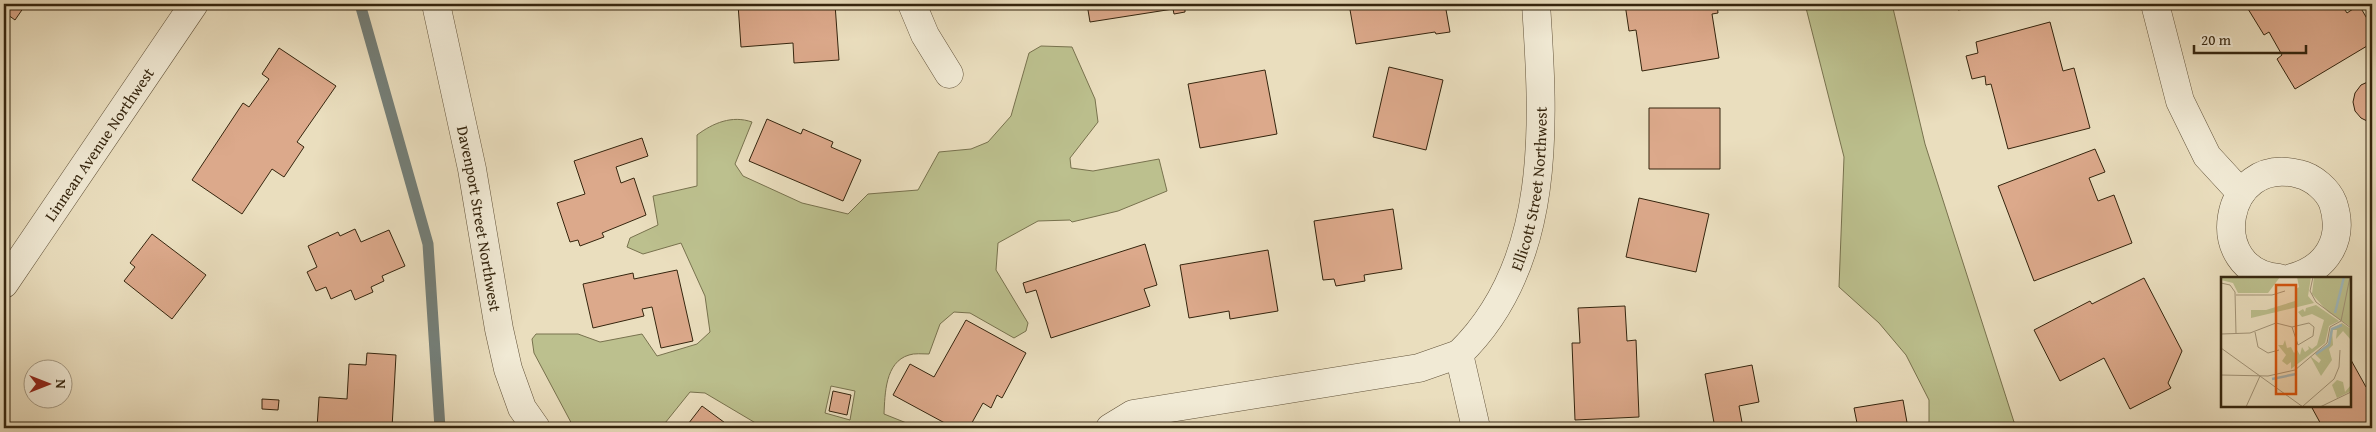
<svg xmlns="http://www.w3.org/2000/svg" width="2376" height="432" font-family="'Gentium Book Plus',serif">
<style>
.green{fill:#bcc08e;stroke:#78724e;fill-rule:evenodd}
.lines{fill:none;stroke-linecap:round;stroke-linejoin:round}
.stream{stroke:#747e77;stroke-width:11}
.building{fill:#dca98b;stroke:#35250e}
.street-casing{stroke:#62533a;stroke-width:29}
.street{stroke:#f1ead5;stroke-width:28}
.labels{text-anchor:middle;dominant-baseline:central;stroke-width:4;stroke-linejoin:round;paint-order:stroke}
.street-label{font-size:16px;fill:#35250e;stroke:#f1ead5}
.inset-river{fill:none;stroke:#9eb9bd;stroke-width:2.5}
.inset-road{fill:none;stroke:#a29478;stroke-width:1}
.view{fill:#d6540c;fill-opacity:0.15;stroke:#d6540c;stroke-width:2.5}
.inset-edge{fill:none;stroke:#35250e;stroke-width:2.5}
</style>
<rect width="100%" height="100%" fill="#eadebe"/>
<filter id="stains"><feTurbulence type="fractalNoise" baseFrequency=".004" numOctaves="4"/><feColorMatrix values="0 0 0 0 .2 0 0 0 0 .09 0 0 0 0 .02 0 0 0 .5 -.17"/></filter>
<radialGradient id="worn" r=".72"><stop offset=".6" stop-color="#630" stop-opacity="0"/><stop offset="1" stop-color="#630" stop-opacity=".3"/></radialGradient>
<path class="green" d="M1805,4H1892L1925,144L2014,422L2023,428H1929V400L1906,355L1879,323L1839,287L1844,157Z
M1041,46L1072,47L1095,99L1098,122L1070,158L1071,168L1093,171L1159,159L1167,191L1118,211L1072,222L1070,220L1038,221L998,243L996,270L1028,323L1026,331L1014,338L970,313L954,312L940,324L929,354C923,354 914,353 909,355C885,362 885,394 884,414L919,428H764L705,393L690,392L661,428H574L534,353L532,339L536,334H578L600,342L642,334L657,356L697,344L710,332L705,296L681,243L643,254L627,247L630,238L658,225L653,196L697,186V135C713,123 732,115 752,122L735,164L743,176L802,203L848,214L868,194L918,190L939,152L971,149L988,142L1011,116L1029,53ZM831,386L855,391L850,420L825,413Z"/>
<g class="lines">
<path class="stream" d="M360,4L428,244L440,428"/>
</g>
<path class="building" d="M4,4H26L15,20L4,12Z
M738,4H835L839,60L794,63L793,43L741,47Z
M1087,4H1210L1185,8V12L1174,14L1173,9L1090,22Z
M1349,4H1445L1450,32L1436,34L1435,32L1356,44Z
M1625,4H1717L1718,13L1712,14L1719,58L1642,71L1636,30L1629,31Z
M1958,4H1974H1970V8L1958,10Z
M2245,4H2341L2347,13L2359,5L2372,27V43L2295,89L2277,59L2282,55L2269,32L2264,35Z
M2050,22L2063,71L2074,68L2090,128L2008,149L1991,84L1986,85L1985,76L1972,79L1966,56L1978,53L1976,42Z
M279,48L336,86L297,142L304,147L284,177L272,169L242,214L192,180L243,103L249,107L269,79L262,74Z
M1389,67L1443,80L1426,150L1373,137Z
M1265,70L1277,134L1200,148L1188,84Z
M2372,80V122H2369L2361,118L2355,111L2353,102L2355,93L2361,85Z
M1649,108H1720V169H1649Z
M767,119L801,134L803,129L833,142L831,147L861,160L843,201L749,161Z
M642,138L648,156L616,167L621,183L634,178L646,215L602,233L604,237L580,246L578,240L570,242L557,203L585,194L574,161Z
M2095,149L2105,172L2089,178L2098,201L2114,195L2132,243L2034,281L1998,186Z
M1639,198L1709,214L1696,272L1626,257Z
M1393,209L1402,269L1364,275L1365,281L1336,286L1334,279L1323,280L1314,221Z
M355,229L361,242L389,230L405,266L382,276L384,281L371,287L373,292L355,300L351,290L331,299L326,287L316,291L307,272L317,267L308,246L338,232L340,236Z
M152,234L206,275L172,319L124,281L135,267L130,263Z
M1145,244L1157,285L1144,289L1150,306L1051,338L1036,290L1026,293L1023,283Z
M1268,250L1278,311L1230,319L1229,311L1189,318L1180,265Z
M677,270L693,341L661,348L652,307L642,309L644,316L593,328L583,284L633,273L634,279Z
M2144,278L2182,351L2168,383L2171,388L2130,409L2104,358L2060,381L2034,330L2090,301L2092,304Z
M1625,306L1627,341L1636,340L1639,417L1575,420L1572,343H1580L1578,308Z
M966,320L1026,353L1002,398L997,395L991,408L983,403L969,428H954L893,395L910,364L934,377Z
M367,353L396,355L392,428H317L319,397L347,399L349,364L366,365Z
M2350,360H2351L2366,387L2372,383V428H2323L2311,406H2350Z
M1752,365L1759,402L1739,406L1743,428H1715L1705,374Z
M833,391L851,395L847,415L829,411Z
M262,399L279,400L278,410L262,409Z
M1903,400L1908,428H1858L1854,408Z
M702,406L732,428H685Z"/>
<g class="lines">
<defs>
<g id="street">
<path id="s1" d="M436,4L472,169L499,329L508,369L522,408L536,428"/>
<path d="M912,4L925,35L949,74"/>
<path d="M2155,4L2180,101L2207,156L2241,193"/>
<path d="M2279,278C2204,272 2222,154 2299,174C2313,177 2328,190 2333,203C2345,239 2327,269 2291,278"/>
<path id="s2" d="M4,284L194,4"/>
<path id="s3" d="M1459,354C1553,263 1544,123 1536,4"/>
<path d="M1110,428L1133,414L1419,368L1459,354L1476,428"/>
</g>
</defs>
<use href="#street" class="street-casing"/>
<use href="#street" class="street"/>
</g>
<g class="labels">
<g class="street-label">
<text stroke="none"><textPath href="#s2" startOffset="169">Linnean Avenue Northwest</textPath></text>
<text stroke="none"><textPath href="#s3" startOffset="185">Ellicott Street Northwest</textPath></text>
<text stroke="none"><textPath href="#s1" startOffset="219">Davenport Street Northwest</textPath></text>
</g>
</g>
<g transform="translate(2221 277)">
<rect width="130" height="130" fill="#eadebe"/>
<path d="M0,0H59L47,16H17L12,6L0,3ZM76,0H90L87,19L93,26L30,41V33H45L74,24V13L78,10ZM93,0H130V50L107,35L91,17ZM95,28L118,44L108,49L104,66L70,92V85L66,88L61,84L65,78L57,68H62L64,63L66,71L70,70L73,76L76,73L79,78L81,70L84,75L88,72L87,69L91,72L96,68L103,43L91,37L81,40L77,35L82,32L84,35L85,31ZM121,46L130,52V63L122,54L115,62L116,53H111L112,68L108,72L111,83L100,99L89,79L98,86L100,83L94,77L108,66L110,52ZM116,103L122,105L124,115L130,108V114L116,121L111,108Z" fill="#bcc08e"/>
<path class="inset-river" d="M114,36L123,0M95,77L108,68L111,52L121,48M51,102L75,97"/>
<path class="inset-road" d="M92,0L89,14L95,25L130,51M0,6L9,8L14,15L15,57M15,18H51L64,14M88,46L93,50L92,59L77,68L71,50ZM34,55L37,70L47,76L58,73M0,57L29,56L55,46L71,50M0,71L82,130M0,98L47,99L74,93L106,66L109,50L120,44L129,0M82,129L113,102L118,90L119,73M25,130L39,99M99,130L130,115"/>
<path class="view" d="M55,8H75V117H55Z"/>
<rect width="130" height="130" class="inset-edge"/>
</g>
<rect width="2376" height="432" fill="none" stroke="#eadebe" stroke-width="20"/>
<rect x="5" y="5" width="2366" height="422" fill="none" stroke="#35250e" stroke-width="2.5"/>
<rect x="10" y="10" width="2356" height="412" fill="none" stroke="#35250e"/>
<g transform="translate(48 384) rotate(90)"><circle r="24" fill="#f1ead5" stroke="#a69b85"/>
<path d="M0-4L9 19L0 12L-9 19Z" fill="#8f2418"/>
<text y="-8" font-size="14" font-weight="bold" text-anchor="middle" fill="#35250e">N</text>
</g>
<path d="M2194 45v8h112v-8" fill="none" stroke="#35250e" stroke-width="2.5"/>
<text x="2201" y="45" font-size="15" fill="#35250e" stroke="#f1ead5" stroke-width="4" paint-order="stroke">20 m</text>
<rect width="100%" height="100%" filter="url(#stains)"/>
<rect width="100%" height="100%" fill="url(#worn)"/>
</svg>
